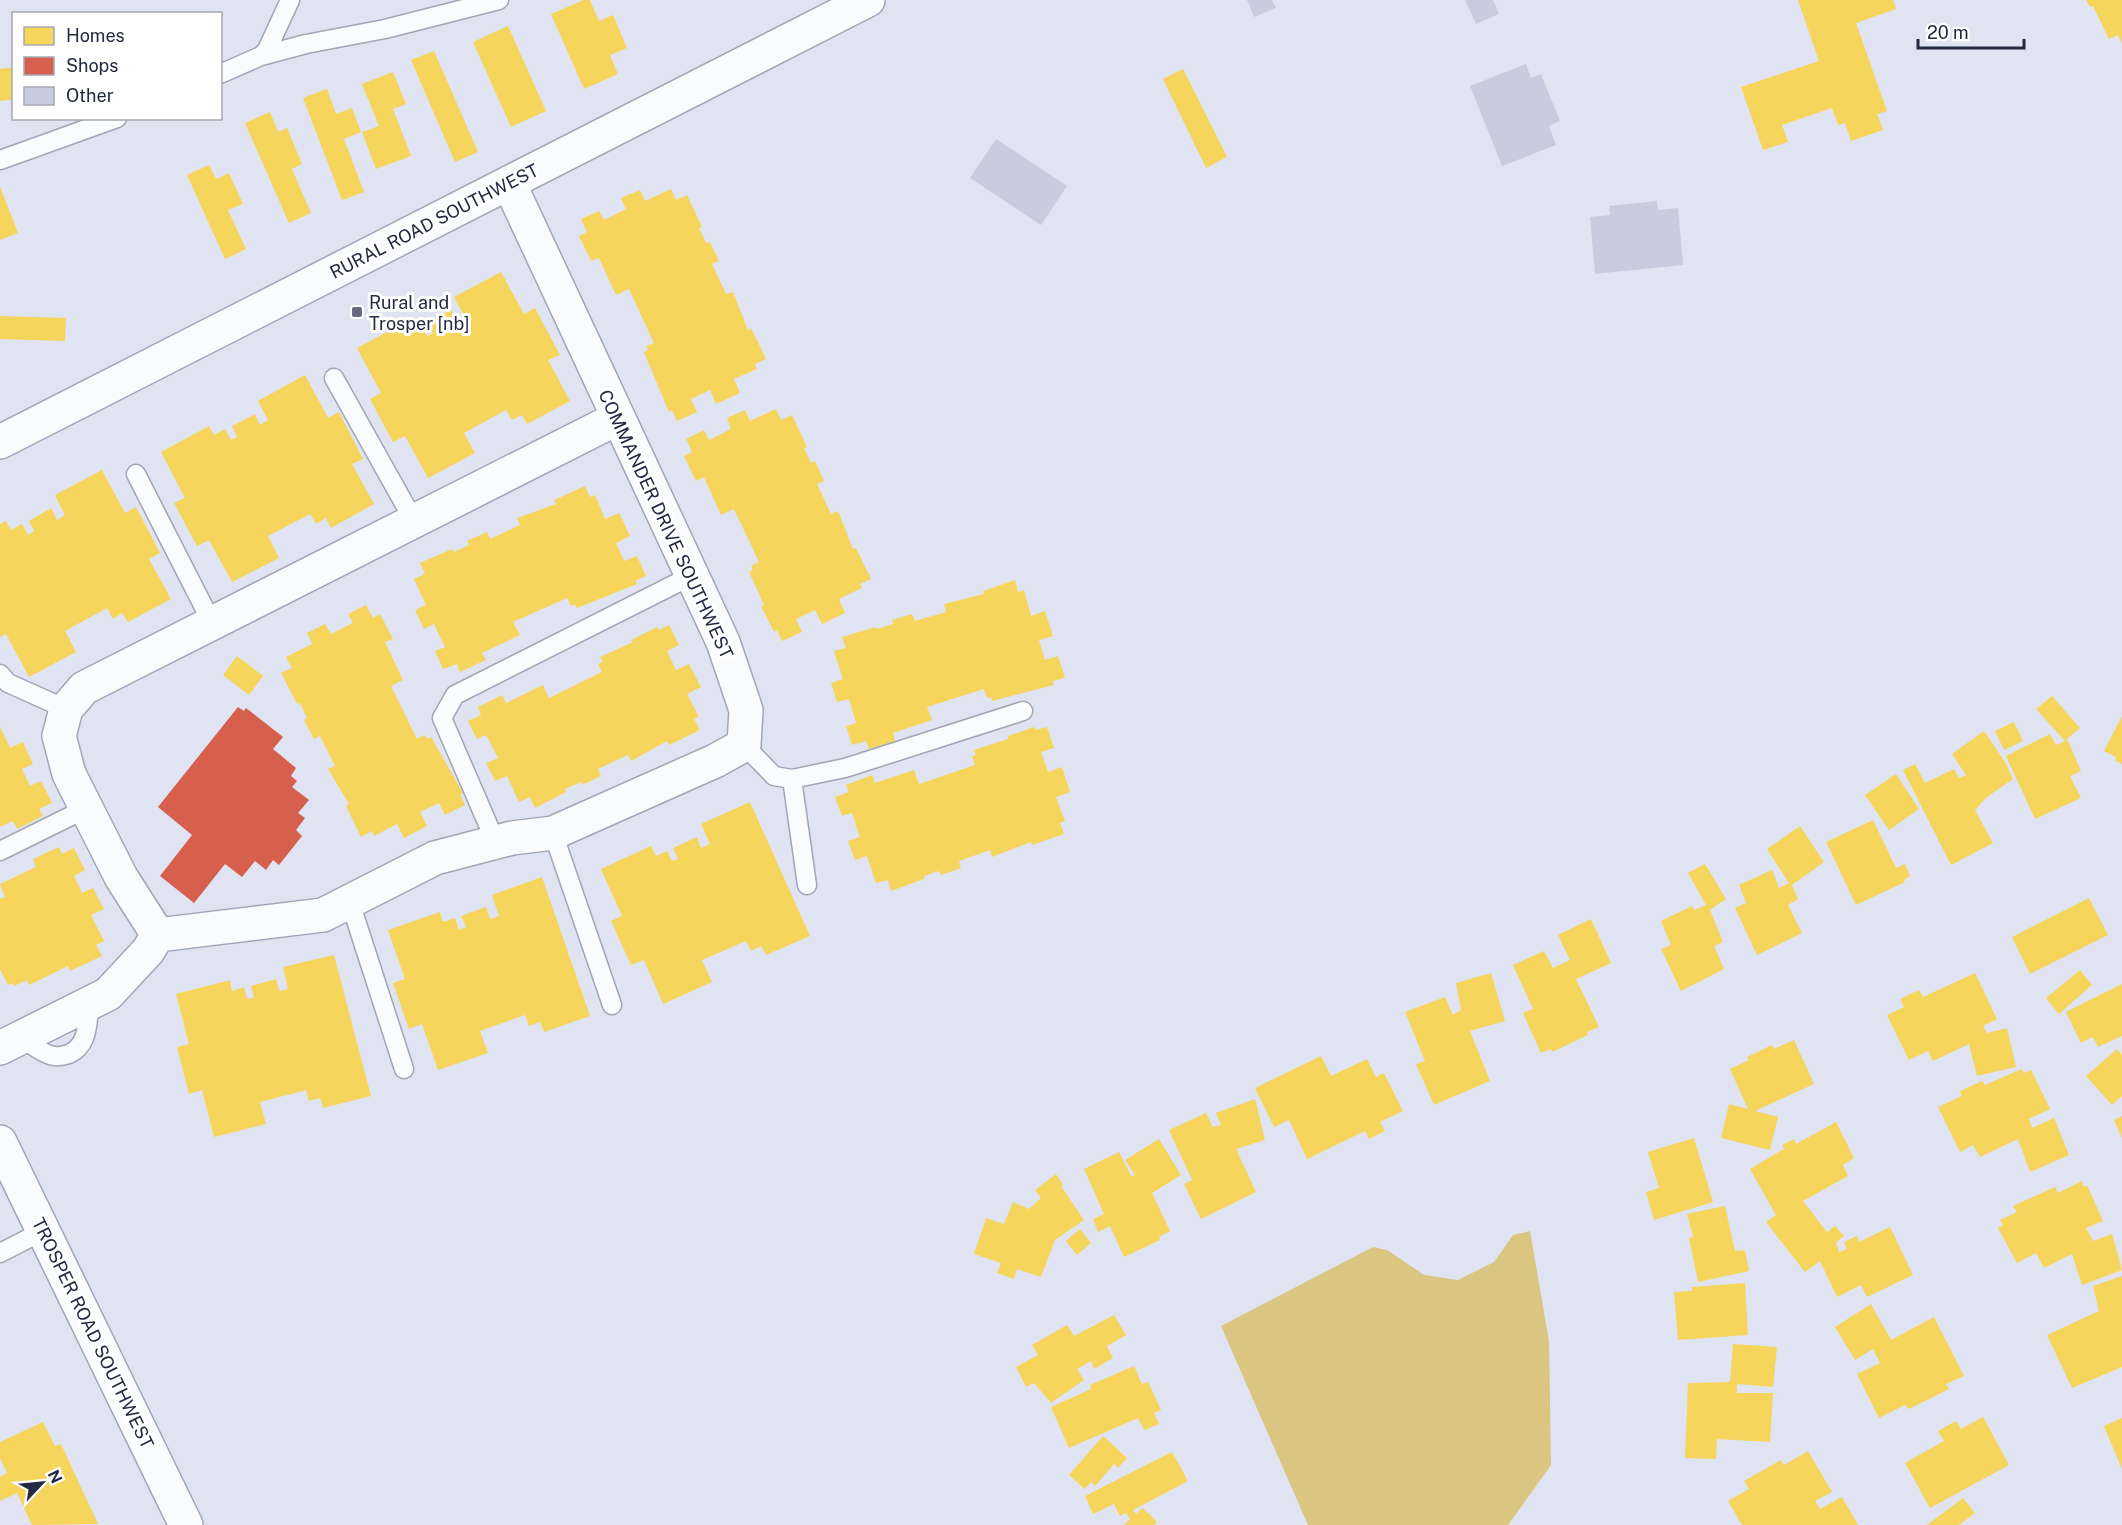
<svg xmlns="http://www.w3.org/2000/svg" width="2122" height="1525" font-family="'Public Sans',sans-serif">
<style>
.water{fill:#dac681}
.homes{fill:#f6d55c}
.shops{fill:#d6604d}
.building{fill:#cbcbdf}
.lines{fill:none;stroke-linecap:round;stroke-linejoin:round}
.service-casing{stroke:#a1a5b6;stroke-width:21}
.minor-casing{stroke:#a1a5b6;stroke-width:36}
.tertiary-casing{stroke:#a1a5b6;stroke-width:36}
.secondary-casing{stroke:#a1a5b6;stroke-width:36}
.service{stroke:#fafbfd;stroke-width:18}
.minor{stroke:#fafbfd;stroke-width:33}
.tertiary{stroke:#fafbfd;stroke-width:33}
.secondary{stroke:#fafbfd;stroke-width:33}
.poi-dot{fill:#656a7f;stroke:#fff;stroke-width:2}
.labels{text-anchor:middle;dominant-baseline:central;stroke-width:6;stroke-linejoin:round;paint-order:stroke}
.street-label{font-size:18px;fill:#232941;stroke:#fff}
.poi-label{font-size:18px;fill:#232941;stroke:#fff;text-anchor:start}
</style>
<rect width="100%" height="100%" fill="#e0e3f1"/>
<path class="water" d="M1530,1231L1549,1341L1551,1465L1508,1525H1308L1221,1326L1373,1247L1387,1250L1424,1275L1458,1280L1494,1262L1513,1235Z"/>
<path class="homes" d="M584,0H590L599,21L613,15L627,48L610,55L618,74L584,89L551,14Z
M1798,0H1893L1896,9L1856,23L1887,111L1877,114L1883,130L1851,141L1845,123L1838,125L1832,108L1782,125L1788,142L1763,150L1741,87L1819,61Z
M2086,0H2122V44L2118,35L2109,39L2093,6L2090,7Z
M508,26L546,111L511,127L473,42Z
M434,51L478,152L455,162L411,60Z
M14,67V99L0,101V69Z
M1183,69L1227,157L1206,168L1163,79Z
M393,72L406,104L393,109L411,156L376,169L362,132L379,126L362,84Z
M327,89L336,114L352,108L361,132L344,139L364,192L342,200L303,98Z
M270,112L278,132L287,128L302,164L292,169L311,213L289,223L245,123Z
M209,165L216,179L229,173L243,204L228,210L246,249L225,259L187,175Z
M0,187L18,233L0,240Z
M671,189L676,200L687,195L702,227L699,228L706,243L710,242L719,261L712,264L726,294L733,292L748,330L751,328L766,359L755,364L757,369L734,379L740,393L716,404L710,390L691,399L697,412L677,421L672,410L669,412L644,352L648,350L646,346L654,343L629,289L616,295L599,258L591,261L579,236L587,232L581,219L599,211L604,220L626,209L621,198L640,190L645,201Z
M501,272L524,314L535,308L560,355L548,360L570,401L527,424L522,415L512,420L506,410L464,433L475,453L428,478L405,436L393,442L370,399L381,393L357,348L406,322L410,331L421,326L427,336L433,333L428,322L451,310L456,321L464,316L454,297Z
M0,316L66,318L65,341L0,339Z
M305,375L328,418L339,412L363,459L352,464L374,504L331,528L326,518L316,524L310,514L268,536L279,558L232,582L209,540L197,546L174,503L185,498L161,452L209,426L214,435L225,429L231,440L237,437L232,426L255,414L260,425L268,420L258,401Z
M776,409L781,420L792,415L807,447L804,448L811,463L815,461L824,481L817,484L831,514L838,511L853,549L856,548L871,579L860,584L862,588L839,599L845,613L822,624L815,610L796,619L802,632L782,641L777,630L774,632L761,606L764,605L749,572L753,570L751,566L759,562L734,509L721,515L704,477L696,481L684,456L692,452L686,439L704,430L709,440L731,429L727,418L745,410L750,421Z
M102,470L125,513L136,507L160,553L149,559L171,599L128,622L122,613L113,619L107,608L65,631L76,652L29,677L6,634L0,637V524L6,521L11,530L22,524L28,535L34,531L29,521L51,508L57,520L65,515L55,495Z
M585,486L590,497L595,495L605,519L619,513L630,536L616,543L624,561L637,556L646,576L635,581L637,584L577,608L575,604L571,606L567,598L513,622L520,635L482,653L486,660L460,672L457,664L443,669L435,651L445,647L434,624L424,629L415,610L426,605L414,579L425,574L420,563L452,549L454,552L469,545L467,541L487,532L490,539L520,525L517,518L556,504L554,500Z
M1015,580L1018,592L1024,590L1031,616L1045,611L1053,636L1039,640L1045,660L1058,656L1065,678L1053,681L1054,685L992,701L991,697L987,698L984,689L927,707L932,720L893,733L895,741L869,749L866,741L852,745L846,726L856,723L849,699L837,702L831,683L843,679L834,651L846,648L842,637L876,627L877,629L893,624L892,620L912,614L915,621L946,612L944,604L984,594L983,591Z
M366,605L373,618L380,614L393,639L385,642L403,680L391,686L417,739L425,735L427,739L431,737L463,793L460,795L465,805L445,815L439,803L420,812L427,826L404,838L397,824L374,836L372,831L361,837L346,806L349,804L328,769L335,766L320,736L314,739L304,720L307,718L300,703L297,704L281,673L292,668L286,657L312,644L307,633L325,624L331,634L353,623L348,614Z
M669,625L679,645L667,651L676,670L689,664L701,687L687,694L699,717L694,719L700,730L669,745L667,741L631,761L628,755L598,769L601,776L582,785L581,782L565,789L566,792L535,808L530,797L519,802L507,776L495,781L486,763L498,758L486,735L477,739L468,721L481,715L478,707L502,695L506,703L543,685L549,698L602,672L598,664L603,662L600,657L633,642L631,640L657,627L659,630Z
M237,656L263,676L249,695L223,675Z
M2052,696L2080,728L2067,739L2081,771L2070,776L2081,798L2035,819L2006,756L2050,734L2056,745L2065,741L2036,709Z
M2122,716V764L2115,761L2116,757L2104,751Z
M2014,722L2023,741L2004,750L1995,731Z
M0,727L10,748L23,742L33,764L22,769L30,786L41,781L52,803L39,809L43,816L17,829L13,821L0,827Z
M1034,727L1036,730L1047,727L1054,748L1041,752L1048,772L1062,767L1070,792L1056,797L1065,821L1060,823L1064,834L1032,845L1031,842L992,857L990,850L959,861L961,868L941,875L939,871L924,876V879L891,891L888,880L876,883L867,856L855,860L848,841L860,837L852,813L842,816L835,797L849,792L846,785L872,775L875,783L914,770L919,784L975,765L972,756L976,755L974,750L1008,739V736Z
M1984,731L2005,762L2013,779L1987,797L1975,810L1993,843L1951,865L1903,770L1915,764L1925,783L1954,769L1959,778L1966,775L1952,754Z
M1896,774L1919,809L1889,830L1865,795Z
M750,802L810,936L766,955L761,946L751,951L746,941L702,960L712,982L663,1004L644,960L631,965L611,921L622,916L601,869L651,846L656,856L667,851L672,861L678,859L673,848L697,837L701,848L710,844L701,824Z
M1873,820L1896,868L1905,864L1910,876L1904,880L1905,882L1856,905L1826,842Z
M1800,826L1824,862L1792,885L1798,899L1788,905L1802,933L1757,955L1735,908L1746,903L1739,885L1772,870L1779,888L1789,883L1767,849Z
M59,847L62,854L74,848L85,870L74,876L82,893L93,888L104,909L91,915L104,941L96,945L102,956L70,971L68,966L29,985L27,980L14,986L12,983L8,985L0,969V899L5,897L0,884L36,867L33,859Z
M1705,864L1726,899L1710,910L1723,942L1714,946L1724,969L1681,991L1661,949L1671,945L1661,921L1692,906L1694,910L1706,905L1688,873Z
M542,877L590,1016L544,1032L540,1022L529,1026L525,1015L480,1031L488,1053L438,1070L422,1024L409,1029L393,983L405,979L388,930L440,912L443,922L455,918L459,930L466,927L461,916L486,907L490,919L499,916L492,895Z
M2089,898L2108,935L2030,974L2012,937Z
M1591,919L1611,963L1576,979L1599,1027L1587,1032L1588,1035L1552,1052L1551,1049L1541,1053L1523,1013L1533,1009L1513,965L1544,951L1553,968L1570,960L1558,935Z
M334,955L371,1096L323,1108L320,1098L309,1101L306,1090L260,1102L266,1124L214,1137L202,1090L189,1094L177,1047L189,1044L176,994L230,980L232,991L244,987L247,999L254,998L251,986L276,979L279,991L288,989L283,967Z
M2080,970L2092,985L2059,1014L2046,998Z
M1491,973L1505,1021L1470,1031L1490,1081L1434,1105L1416,1064L1425,1061L1405,1012L1445,997L1453,1015L1461,1010L1456,983Z
M1975,973L1997,1019L1983,1026L1987,1033L2007,1028L2016,1067L1977,1076L1969,1044L1933,1061L1928,1051L1909,1060L1887,1015L1904,1007L1900,999L1919,990L1923,997Z
M2122,984V1036L2098,1047L2093,1037L2081,1043L2066,1012Z
M1794,1040L1814,1084L1755,1111L1778,1117L1770,1150L1721,1138L1729,1104L1748,1109L1730,1069L1749,1060L1747,1057L1772,1045L1774,1049Z
M2117,1049L2122,1055V1096L2112,1105L2086,1076Z
M1321,1056L1331,1076L1367,1059L1376,1077L1384,1073L1403,1111L1380,1122L1385,1131L1369,1139L1365,1131L1307,1159L1289,1120L1274,1127L1255,1088Z
M2022,1069L2024,1073L2031,1070L2050,1109L2029,1119L2032,1128L2054,1118L2069,1155L2030,1172L2018,1139L1980,1157L1973,1145L1960,1152L1938,1107L1962,1096L1960,1091L1982,1081L1985,1085Z
M1255,1099L1265,1140L1236,1149L1256,1192L1201,1219L1184,1184L1192,1180L1169,1130L1206,1113L1213,1127L1221,1125L1216,1113Z
M2122,1116V1138L2114,1120Z
M1836,1122L1854,1158L1843,1165L1848,1176L1803,1201L1827,1232L1835,1226L1844,1236L1836,1242L1839,1252L1847,1249L1844,1242L1857,1236L1859,1242L1890,1227L1913,1275L1867,1297L1861,1285L1837,1297L1820,1261L1805,1272L1766,1222L1776,1215L1750,1169L1784,1149L1782,1145L1794,1139L1796,1144Z
M1694,1138L1713,1202L1654,1220L1646,1192L1659,1188L1648,1152Z
M1159,1139L1181,1175L1152,1193L1170,1231L1159,1237L1160,1240L1124,1257L1110,1226L1098,1232L1093,1219L1104,1214L1084,1169L1119,1152L1131,1176L1135,1175L1125,1160Z
M1056,1174L1063,1185L1061,1186L1084,1220L1055,1240L1041,1277L1017,1269L1014,1279L997,1273L1001,1263L974,1254L986,1218L1004,1224L1013,1202L1029,1209L1041,1198L1035,1190Z
M2082,1181L2084,1187L2087,1185L2103,1221L2086,1228L2093,1241L2112,1234L2122,1270L2082,1285L2072,1254L2044,1268L2036,1253L2017,1263L1998,1228L2003,1225L2000,1220L2017,1212L2013,1206L2055,1187L2058,1193Z
M1725,1206L1735,1251L1745,1250L1749,1271L1698,1282L1689,1238L1693,1237L1687,1214Z
M1080,1229L1091,1243L1077,1255L1066,1241Z
M2122,1276V1367L2072,1388L2047,1335L2099,1311L2093,1286Z
M1745,1283L1748,1335L1678,1340L1674,1292L1692,1291V1287Z
M1871,1304L1891,1340L1934,1317L1964,1376L1946,1384L1949,1389L1909,1409L1905,1405L1879,1418L1857,1374L1880,1363L1873,1349L1855,1360L1835,1327Z
M1114,1315L1126,1335L1107,1346L1113,1358L1094,1369L1091,1361L1077,1369L1084,1380L1051,1403L1034,1383L1026,1387L1016,1367L1038,1355L1032,1345L1067,1325L1074,1336Z
M1733,1344L1777,1347L1773,1387L1737,1384V1393H1773L1770,1442L1717,1439L1716,1459L1685,1458L1688,1383L1730,1382Z
M1134,1366L1142,1384L1148,1382L1161,1410L1154,1413L1159,1424L1144,1430L1138,1418L1069,1448L1051,1407L1091,1389L1090,1385Z
M1983,1417L2009,1465L1930,1508L1905,1463L1944,1441L1938,1431L1956,1421L1961,1429Z
M2122,1418V1469L2104,1426Z
M43,1422L55,1446L61,1444L98,1524L32,1525L17,1493L0,1501V1477L7,1473L0,1458V1442Z
M1103,1436L1127,1458L1118,1468L1114,1464L1095,1486L1091,1482L1085,1489L1069,1475Z
M1808,1451L1832,1492L1815,1501L1820,1509L1842,1497L1858,1525H1742L1728,1501L1749,1489L1744,1481L1781,1460L1784,1465Z
M1172,1452L1188,1481L1133,1510L1136,1514L1143,1508L1157,1522L1154,1525H1124L1130,1519L1126,1513L1120,1516L1114,1504L1093,1514L1085,1496Z
M1963,1498L1975,1513L1959,1525H1927Z"/>
<path class="shops" d="M238,707L244,711L246,708L283,737L273,749L296,768L291,776L297,781L292,787L309,800L298,813L305,818L296,830L302,836L279,865L273,860L266,870L255,861L242,877L225,864L194,903L160,876L192,835L158,807Z"/>
<path class="building" d="M1247,0H1272L1276,8L1254,17Z
M1465,0H1493L1499,14L1476,24Z
M1526,64L1531,78L1541,74L1560,121L1549,126L1556,145L1502,166L1470,86Z
M996,139L1067,186L1041,225L970,178Z
M1657,201L1658,210L1678,208L1683,265L1595,274L1590,217L1610,215L1609,206Z"/>
<g class="lines">
<defs>
<path id="service" d="M261,56L267,50L290,0
M220,74L261,56L306,44L385,29L499,0
M0,160L117,118
M334,378L414,521
M136,474L212,623
M0,674L8,683L66,709
M744,745L774,776L792,779L845,768L1023,711
M792,779L807,885
M553,833L612,1005
M496,843L442,718L455,695L691,576
M0,851L87,808
M350,902L404,1069
M21,1038C30,1043 40,1052 50,1055C56,1057 63,1056 69,1054C89,1045 87,1022 90,1003
M0,1253L43,1231"/>
<path id="minor" d="M158,935L121,877L69,774L59,736L66,709L84,688L618,418
M0,1048L108,994L148,951L158,935L323,915L435,858L512,838L553,833L715,761L744,745L746,710L723,642L509,183"/>
<path id="tertiary" d="M0,442L868,0"/>
<path id="secondary" d="M0,1142L186,1525"/>
</defs>
<use href="#service" class="service-casing"/>
<use href="#minor" class="minor-casing"/>
<use href="#tertiary" class="tertiary-casing"/>
<use href="#secondary" class="secondary-casing"/>
<use href="#service" class="service"/>
<use href="#minor" class="minor"/>
<use href="#tertiary" class="tertiary"/>
<use href="#secondary" class="secondary"/>
</g>
<rect class="poi-dot" x="351" y="306" width="12" height="12" rx="3"/>
<g class="labels">
<g class="street-label">
<text transform="translate(434 221) rotate(-27)">RURAL ROAD SOUTHWEST</text>
<text transform="translate(666 524) rotate(65)">COMMANDER DRIVE SOUTHWEST</text>
<text transform="translate(93 1333) rotate(64)">TROSPER ROAD SOUTHWEST</text>
</g>
<g class="poi-label">
<text x="369" y="302">Rural and<tspan x="369" dy="21">Trosper [nb]</tspan></text>
</g>
</g>
<rect x="12" y="12" width="210" height="108" fill="#ffffff" stroke="#a7a9b3" stroke-width="1.5"/>
<rect x="24" y="27" width="30" height="18" fill="#f6d55c" stroke="#a7a9b3" stroke-width="1.5"/>
<text x="66" y="42" font-size="18" fill="#232941">Homes</text>
<rect x="24" y="57" width="30" height="18" fill="#d6604d" stroke="#a7a9b3" stroke-width="1.5"/>
<text x="66" y="72" font-size="18" fill="#232941">Shops</text>
<rect x="24" y="87" width="30" height="18" fill="#cbcbdf" stroke="#a7a9b3" stroke-width="1.5"/>
<text x="66" y="102" font-size="18" fill="#232941">Other</text>
<g transform="translate(42 1483) rotate(64)" stroke="#ffffff" stroke-width="4.5" paint-order="stroke">
<path d="M0-4.5L10 22L0 15L-10 22Z" fill="#232941"/>
<text y="-9" font-size="16" font-weight="bold" text-anchor="middle" fill="#232941">N</text>
</g>
<path d="M1918 39v9h106v-9" fill="none" stroke="#232941" stroke-width="3"/>
<text x="1927" y="39" font-size="18" fill="#232941" stroke="#ffffff" stroke-width="4.5" paint-order="stroke">20 m</text>
</svg>
